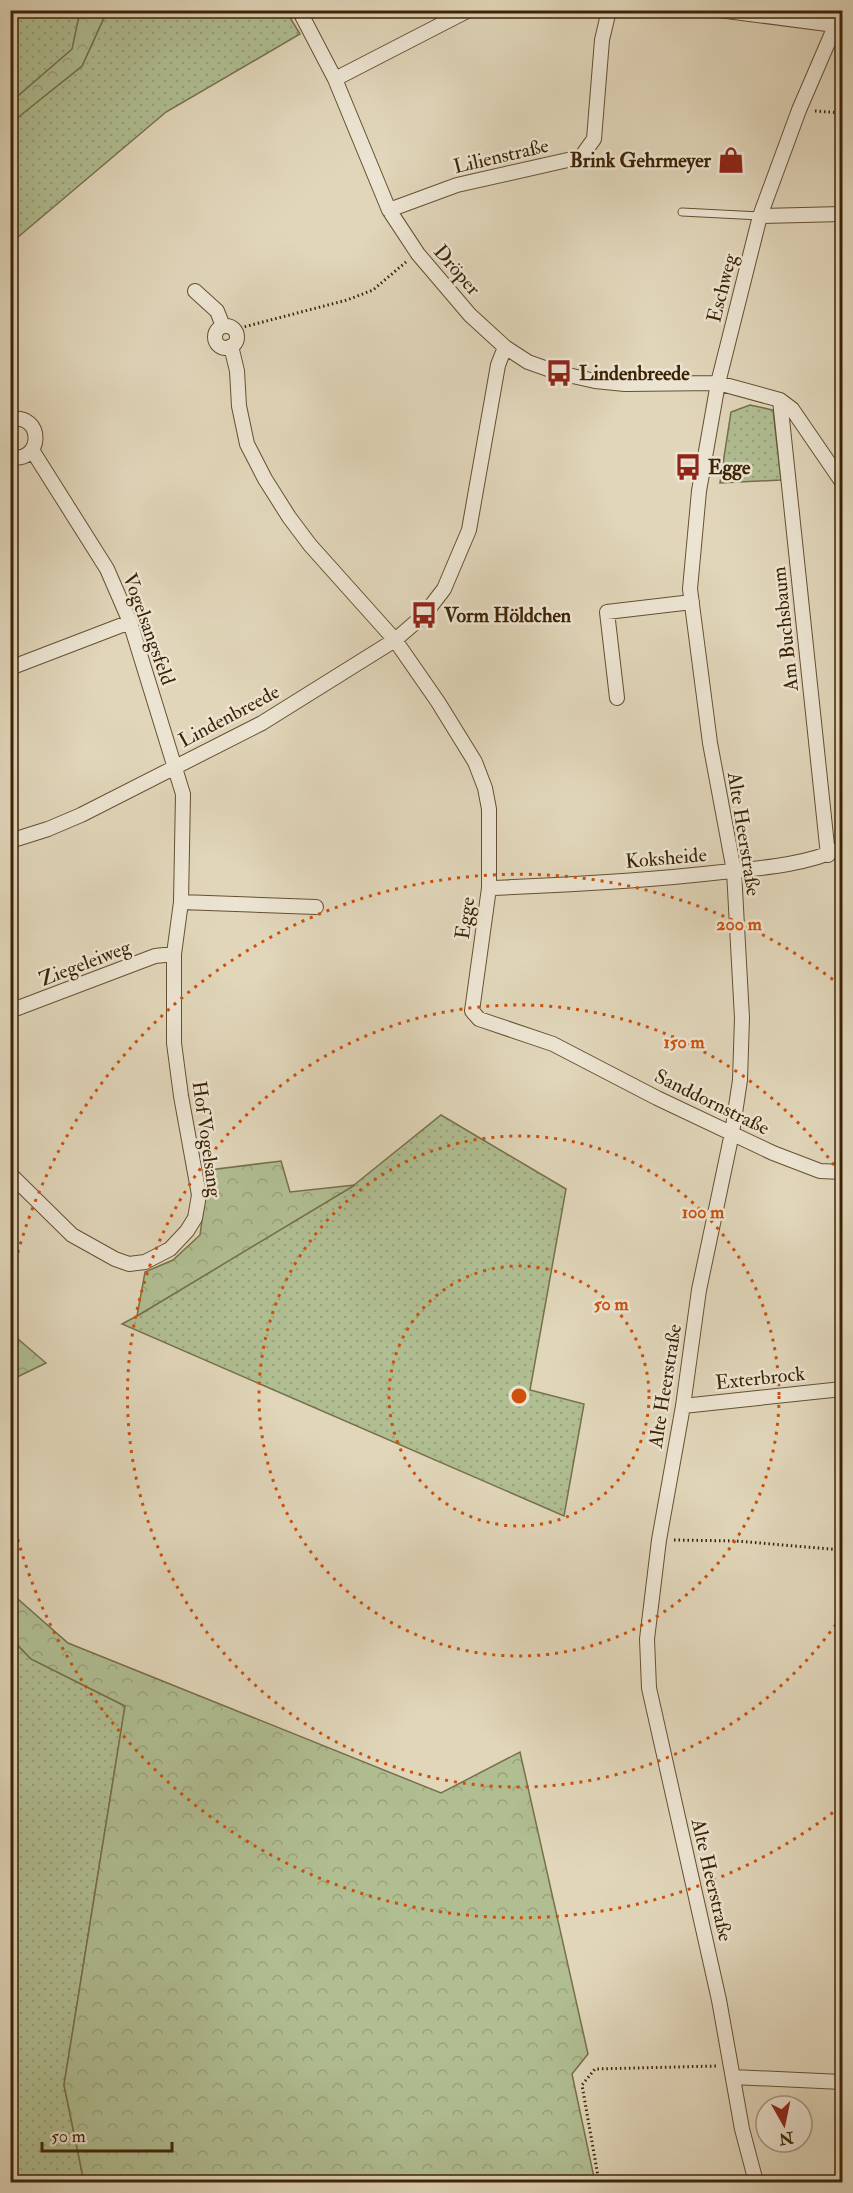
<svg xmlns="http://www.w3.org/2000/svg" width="853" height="2193" font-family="'IM FELL Double Pica',serif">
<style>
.grass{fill:url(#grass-dots);stroke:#76704b;stroke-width:1.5}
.forest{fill:url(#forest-crowns);stroke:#76704b;stroke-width:1.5}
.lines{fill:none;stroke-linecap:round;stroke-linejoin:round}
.lane-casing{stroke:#655032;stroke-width:9}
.street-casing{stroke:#655032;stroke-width:16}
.path{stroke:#3c2304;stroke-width:3;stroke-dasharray:1.5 3;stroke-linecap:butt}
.lane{stroke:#ece4d2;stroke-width:7}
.street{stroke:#ece4d2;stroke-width:14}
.ring{fill:none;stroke:#ce510b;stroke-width:3;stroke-dasharray:3 6}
.labels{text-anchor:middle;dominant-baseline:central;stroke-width:5;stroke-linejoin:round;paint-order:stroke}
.street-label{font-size:20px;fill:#3c2304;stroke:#ece4d2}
.poi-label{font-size:20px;font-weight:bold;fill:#3c2304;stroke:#ece4d2;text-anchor:start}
.centre{fill:#ce510b;stroke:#ece4d2;stroke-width:3}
.ring-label{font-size:18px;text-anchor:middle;font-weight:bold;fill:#ce510b;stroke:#ece4d2;stroke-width:5;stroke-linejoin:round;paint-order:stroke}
</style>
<defs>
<pattern id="grass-dots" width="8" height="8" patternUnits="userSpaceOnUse" patternTransform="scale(1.5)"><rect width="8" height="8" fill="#b0be92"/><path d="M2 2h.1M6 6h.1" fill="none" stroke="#98a37c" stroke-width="1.8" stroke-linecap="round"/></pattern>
<pattern id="forest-crowns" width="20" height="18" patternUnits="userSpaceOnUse" patternTransform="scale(1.5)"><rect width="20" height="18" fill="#b0be92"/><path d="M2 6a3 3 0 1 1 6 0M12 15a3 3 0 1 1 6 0" fill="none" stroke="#98a37c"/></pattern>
</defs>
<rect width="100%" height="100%" fill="#e1d6ba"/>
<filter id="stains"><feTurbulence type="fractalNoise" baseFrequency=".00333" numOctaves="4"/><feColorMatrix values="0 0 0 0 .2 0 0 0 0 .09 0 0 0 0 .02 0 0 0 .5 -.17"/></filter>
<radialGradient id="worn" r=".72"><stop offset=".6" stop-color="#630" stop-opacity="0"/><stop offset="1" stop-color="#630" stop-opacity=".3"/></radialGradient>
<path class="grass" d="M11,11H80L73,49L11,102Z
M107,11H286L300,34L166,112L11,243L10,123L82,66Z
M750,405L773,410L781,480L720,483L731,412Z
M441,1115L566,1189L530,1390L584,1404L564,1516L122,1324L137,1316L354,1185Z
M10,1638L31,1659L125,1706L64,2085L84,2182H11Z"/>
<path class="forest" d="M80,11H107L82,66L11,123V102L72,49Z
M281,1161L290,1192L355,1185L137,1316L145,1272L173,1260L200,1235L209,1170Z
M11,1333L46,1363L11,1380Z
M11,1593L68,1643L441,1793L520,1752L588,2054L572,2074L595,2182H84L64,2085L125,1706L31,1659L11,1638Z"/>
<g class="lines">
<defs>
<path id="lane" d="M682,212L760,216"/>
<path id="street" d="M299,10L335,79L389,210L418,254L470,315L505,347L528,362L559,373L595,381L625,384L718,383L780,400L792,409L842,482
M719,10L835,25
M335,79L469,10
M389,210L457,185L581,157L594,139L602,40L609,10
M760,216L842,214
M195,291L217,311L223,326
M215 337a11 11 0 1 1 22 0a11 11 0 1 1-22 0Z
M231,346L237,371L239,406L247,444L265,479L289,517L310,545L395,640L438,702L475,762L485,788L489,809V888L472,1011L479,1019L553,1044L657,1098L773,1153L820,1171L842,1172
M780,400L828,855
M10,419C45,413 43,464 10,457
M10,668L130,622
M617,698L607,612L692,602
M10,841L48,829L81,815L262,723L395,640L424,615L444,589L469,530L498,365L505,347
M489,888C567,885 645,881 722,872C763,868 805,865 842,848
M181,902L316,907
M10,1011L155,956L174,954
M10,1174L72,1235L115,1259L129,1264L145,1262L170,1249L187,1231L195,1218L199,1195L181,1096L174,1043V954L181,902L183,794L130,622L107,569L32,450
M683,1406L842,1389
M733,2077L842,2082
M756,2182L742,2129L719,2000L649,1688L647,1639L659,1540L683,1406L699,1290L732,1133L740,1080L742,1018L734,871L710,743L690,589L699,491L718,383L760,216L799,110L842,10"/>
</defs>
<use href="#lane" class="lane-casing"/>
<use href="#street" class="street-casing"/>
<path class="path" d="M815,111L842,113
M236,329L347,300L373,290L406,262
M674,1540L736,1541L842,1550
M599,2182L582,2085L595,2069L717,2066"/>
<use href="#lane" class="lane"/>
<use href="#street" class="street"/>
</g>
<g class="ring">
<circle cx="519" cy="1396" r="130"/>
<circle cx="519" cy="1396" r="260"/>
<path d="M841 1617A391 391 0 1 1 841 1175"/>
<path d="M840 1807A521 521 0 0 1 11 1513M11 1279A521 521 0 0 1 840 985"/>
</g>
<defs>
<symbol id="shop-bare" viewBox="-9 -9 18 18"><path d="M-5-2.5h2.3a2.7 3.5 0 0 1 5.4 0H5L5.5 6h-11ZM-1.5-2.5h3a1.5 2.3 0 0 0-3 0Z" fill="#8f2418" stroke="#ece4d2" stroke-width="2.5" paint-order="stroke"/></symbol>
<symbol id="bus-bare" viewBox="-9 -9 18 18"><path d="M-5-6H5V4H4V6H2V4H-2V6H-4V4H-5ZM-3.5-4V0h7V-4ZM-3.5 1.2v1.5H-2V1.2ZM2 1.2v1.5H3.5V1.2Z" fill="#8f2418" stroke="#ece4d2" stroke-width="2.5" paint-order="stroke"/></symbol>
</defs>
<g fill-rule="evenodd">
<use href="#shop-bare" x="712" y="141" width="38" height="38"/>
<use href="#bus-bare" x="540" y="354" width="38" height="38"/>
<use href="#bus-bare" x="669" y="448" width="38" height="38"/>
<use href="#bus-bare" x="405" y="596" width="38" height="38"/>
</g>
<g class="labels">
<g class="street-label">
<text transform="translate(501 156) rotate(-13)">Lilienstraße</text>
<text transform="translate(457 270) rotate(49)">Dröper</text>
<text transform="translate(722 288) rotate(-76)">Eschweg</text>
<text transform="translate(149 629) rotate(70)">Vogelsangsfeld</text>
<text transform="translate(785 629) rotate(-96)">Am Buchsbaum</text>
<text transform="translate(229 716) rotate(-28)">Lindenbreede</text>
<text transform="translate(744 834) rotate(81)">Alte Heerstraße</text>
<text transform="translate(666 858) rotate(-5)">Koksheide</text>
<text transform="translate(465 918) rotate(-82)">Egge</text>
<text transform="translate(85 963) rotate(-21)">Ziegeleiweg</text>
<text transform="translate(712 1102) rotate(26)">Sanddornstraße</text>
<text transform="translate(207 1139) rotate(82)">Hof Vogelsang</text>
<text transform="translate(760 1378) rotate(-6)">Exterbrock</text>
<text transform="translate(665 1386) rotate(-81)">Alte Heerstraße</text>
<text transform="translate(712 1880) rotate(77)">Alte Heerstraße</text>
</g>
<g class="poi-label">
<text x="711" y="160" text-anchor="end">Brink Gehrmeyer</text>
<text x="579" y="373">Lindenbreede</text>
<text x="708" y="467">Egge</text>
<text x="444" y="615">Vorm Höldchen</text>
</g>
</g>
<circle cx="519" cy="1396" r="9" class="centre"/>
<g class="ring-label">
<text x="739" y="930">200 m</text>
<text x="684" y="1048">150 m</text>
<text x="703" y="1218">100 m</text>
<text x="611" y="1310">50 m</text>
</g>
<rect width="853" height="2193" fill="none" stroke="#e1d6ba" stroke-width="36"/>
<rect x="12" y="12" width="829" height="2169" fill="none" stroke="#3c2304" stroke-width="3"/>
<rect x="18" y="18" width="817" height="2157" fill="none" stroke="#3c2304" stroke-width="1.5"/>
<g transform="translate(784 2124) rotate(171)"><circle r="28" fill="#ece4d2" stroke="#a69780" stroke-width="1.5"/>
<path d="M0-4.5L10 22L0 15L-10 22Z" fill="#8f2418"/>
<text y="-9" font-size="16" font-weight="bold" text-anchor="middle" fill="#3c2304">N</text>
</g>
<path d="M42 2142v9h130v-9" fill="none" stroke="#3c2304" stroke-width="3"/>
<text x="51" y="2142" font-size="18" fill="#3c2304" stroke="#ece4d2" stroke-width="4.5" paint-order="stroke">50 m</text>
<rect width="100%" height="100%" filter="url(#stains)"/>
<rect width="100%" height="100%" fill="url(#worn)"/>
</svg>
